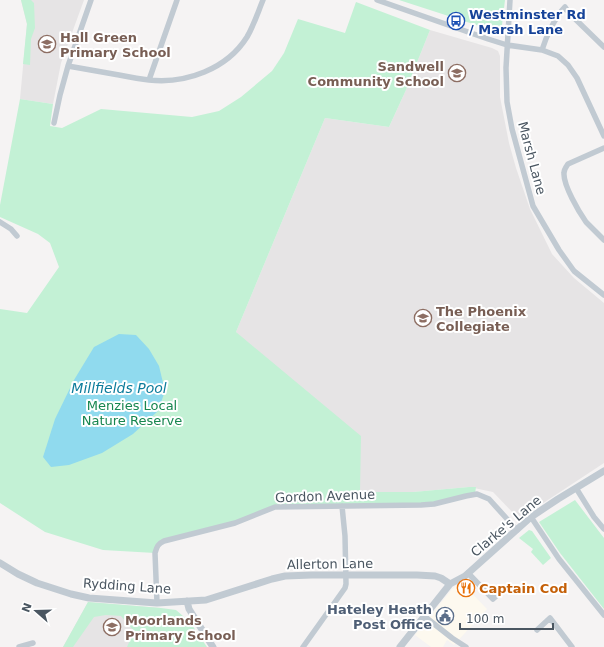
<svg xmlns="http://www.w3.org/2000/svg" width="604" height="647" font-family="'DejaVu Sans',sans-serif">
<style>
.commercial{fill:#fdf9ef}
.education{fill:#e6e4e5}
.green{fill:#c3f1d5}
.water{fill:#90daee}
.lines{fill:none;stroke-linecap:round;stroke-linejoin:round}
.minor{stroke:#c1cad2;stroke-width:5.5}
.tertiary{stroke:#c1cad2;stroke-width:7}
.labels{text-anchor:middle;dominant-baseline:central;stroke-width:4;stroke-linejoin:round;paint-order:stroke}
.transit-label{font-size:13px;font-weight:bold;fill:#164399;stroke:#fff;text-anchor:start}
.education-label{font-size:13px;font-weight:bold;fill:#785e54;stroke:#fff;text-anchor:start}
.street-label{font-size:13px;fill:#4a5661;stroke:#fff}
.park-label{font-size:13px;fill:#17864f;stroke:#fff}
.food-label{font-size:13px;font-weight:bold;fill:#c56008;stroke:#fff;text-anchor:start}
.service-label{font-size:13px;font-weight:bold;fill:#4e5e75;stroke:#fff;text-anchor:end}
.water-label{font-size:14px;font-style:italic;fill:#0c7c9b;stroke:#fff}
</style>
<rect width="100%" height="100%" fill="#f5f3f3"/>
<path class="commercial" d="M461,582L487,609L454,645L447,640L443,647H431L415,635L452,589Z"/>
<path class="education" d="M21,0H84L61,63L53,104L20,99L27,24Z
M430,30L492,48L498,51L500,56V97L509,143L516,168L530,209L552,254L574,278L604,303V463L519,519L493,492L469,487L413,492H360L236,332L325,118L389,127L406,90Z
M88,602L161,608L140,647H63Z"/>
<path class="green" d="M21,0H31L34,3L35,28L31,39L30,65L23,64L27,24Z
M399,0H505L501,33Z
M356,2L430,30L406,90L389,127L325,118L236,332L361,436L360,492H413L469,487H476L475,494L434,504L275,507L235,523L164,541L155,553L103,550L45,532L0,503V309L27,313L59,267L50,243L38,234L0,217V205L20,99L53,104L50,126L62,128L101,109L192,117L219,111L241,97L272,71L284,53L298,19L345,33Z
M575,500L604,538V609L560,553L539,522Z
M529,530L532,531L551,558L543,565L531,552L533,549L519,538Z
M88,602L161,608L176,610L190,622L207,647H127L134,631L121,616L106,615L94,617L73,647H63Z"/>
<path class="water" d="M119,334L136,335L149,349L159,366L165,391L158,411L133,434L102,453L69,465L51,467L43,457L55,419L74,380L94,347Z"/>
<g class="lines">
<path class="minor" d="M377,0L488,39L507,45L542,50L558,56L568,65L577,78L604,136
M510,0L506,68L507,102L512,129L533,206L559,250L574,271L604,295
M542,50C546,37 555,17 565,7L569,13L604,47
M68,66C85,69 102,72 119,75C129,77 139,79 149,80C186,84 227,69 247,37C254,25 258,12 263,0
M149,80L177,0
M54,123L60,95L68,66L91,0
M604,148L568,164C566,167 564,169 564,173C563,185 579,212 586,222C592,228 598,234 604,240
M0,222L11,229L17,236
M576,488L594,517L604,529
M531,517L559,559L604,615
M468,573L493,599L502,591
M157,603L155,553C157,546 158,544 164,541L235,523L275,507L421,505L434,504L466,496L477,494L489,499L517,530
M424,616L452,638L466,647
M537,630L550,618L572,647
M19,647L33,643
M303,647L345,588L346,584L345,536L342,506"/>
<path class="tertiary" d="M0,563L18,574L37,583L71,594L89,598L157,603L206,600L272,579L285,576L312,575H417L435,576L441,578L450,584
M187,601L189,609L213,647
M400,647L450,584L465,576L531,517L558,499L604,471"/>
</g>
<defs>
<symbol id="bus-ring" viewBox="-11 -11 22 22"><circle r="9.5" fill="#fff" stroke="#1a4fb4" stroke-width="1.5"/><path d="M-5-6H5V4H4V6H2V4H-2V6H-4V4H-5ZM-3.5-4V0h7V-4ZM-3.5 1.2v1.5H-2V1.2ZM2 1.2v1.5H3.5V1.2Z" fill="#1a4fb4"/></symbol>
<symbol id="school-ring" viewBox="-11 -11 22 22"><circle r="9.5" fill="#fff" stroke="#8d6e63" stroke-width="1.5"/><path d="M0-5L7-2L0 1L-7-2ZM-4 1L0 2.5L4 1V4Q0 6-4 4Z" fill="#8d6e63"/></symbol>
<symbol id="restaurant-ring" viewBox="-11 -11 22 22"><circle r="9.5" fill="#fff" stroke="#e8710a" stroke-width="1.5"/><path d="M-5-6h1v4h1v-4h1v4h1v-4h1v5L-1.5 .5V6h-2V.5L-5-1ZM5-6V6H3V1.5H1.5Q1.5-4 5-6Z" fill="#e8710a"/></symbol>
<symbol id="civic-ring" viewBox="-11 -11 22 22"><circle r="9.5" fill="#fff" stroke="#5c6f8a" stroke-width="1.5"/><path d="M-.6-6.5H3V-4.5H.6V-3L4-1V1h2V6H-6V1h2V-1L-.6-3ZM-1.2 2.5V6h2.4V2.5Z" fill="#5c6f8a"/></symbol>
</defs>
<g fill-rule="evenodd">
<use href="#bus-ring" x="446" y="11" width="20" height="20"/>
<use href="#school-ring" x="37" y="34" width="20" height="20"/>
<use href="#school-ring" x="447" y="63" width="20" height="20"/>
<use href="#school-ring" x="413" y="308" width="20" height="20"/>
<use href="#restaurant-ring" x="456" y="578" width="20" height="20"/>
<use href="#civic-ring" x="435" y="606" width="20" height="20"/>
<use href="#school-ring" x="102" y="617" width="20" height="20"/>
</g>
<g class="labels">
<g class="transit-label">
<text x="469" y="14">Westminster Rd<tspan x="469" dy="15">/ Marsh Lane</tspan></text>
</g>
<g class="education-label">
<text x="60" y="37">Hall Green<tspan x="60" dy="15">Primary School</tspan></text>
<text x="444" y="66" text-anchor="end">Sandwell<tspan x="444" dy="15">Community School</tspan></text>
<text x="436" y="311">The Phoenix<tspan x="436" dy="15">Collegiate</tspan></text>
<text x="125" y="620">Moorlands<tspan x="125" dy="15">Primary School</tspan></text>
</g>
<g class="street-label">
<text transform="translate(532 158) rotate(75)">Marsh Lane</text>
<text transform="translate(325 496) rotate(-2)">Gordon Avenue</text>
<text transform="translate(506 526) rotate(-40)">Clarke's Lane</text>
<text transform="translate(330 564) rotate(-1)">Allerton Lane</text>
<text transform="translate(127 586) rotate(4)">Rydding Lane</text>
</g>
<g class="park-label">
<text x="132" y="405">Menzies Local<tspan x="132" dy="15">Nature Reserve</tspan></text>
</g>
<g class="food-label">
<text x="479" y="588">Captain Cod</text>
</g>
<g class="service-label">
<text x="432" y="609">Hateley Heath<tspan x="432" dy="15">Post Office</tspan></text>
</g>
<g class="water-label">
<text x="119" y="388">Millfields Pool</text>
</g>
</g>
<g transform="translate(36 611) rotate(290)" stroke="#ffffff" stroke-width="3" paint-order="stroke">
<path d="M0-3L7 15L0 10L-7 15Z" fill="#4a5661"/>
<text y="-6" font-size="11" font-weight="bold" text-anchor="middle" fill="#4a5661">N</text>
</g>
<path d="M460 623v6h93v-6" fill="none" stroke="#4a5661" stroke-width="2"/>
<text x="466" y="623" font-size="12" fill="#4a5661" stroke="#ffffff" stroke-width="3" paint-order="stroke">100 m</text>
</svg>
